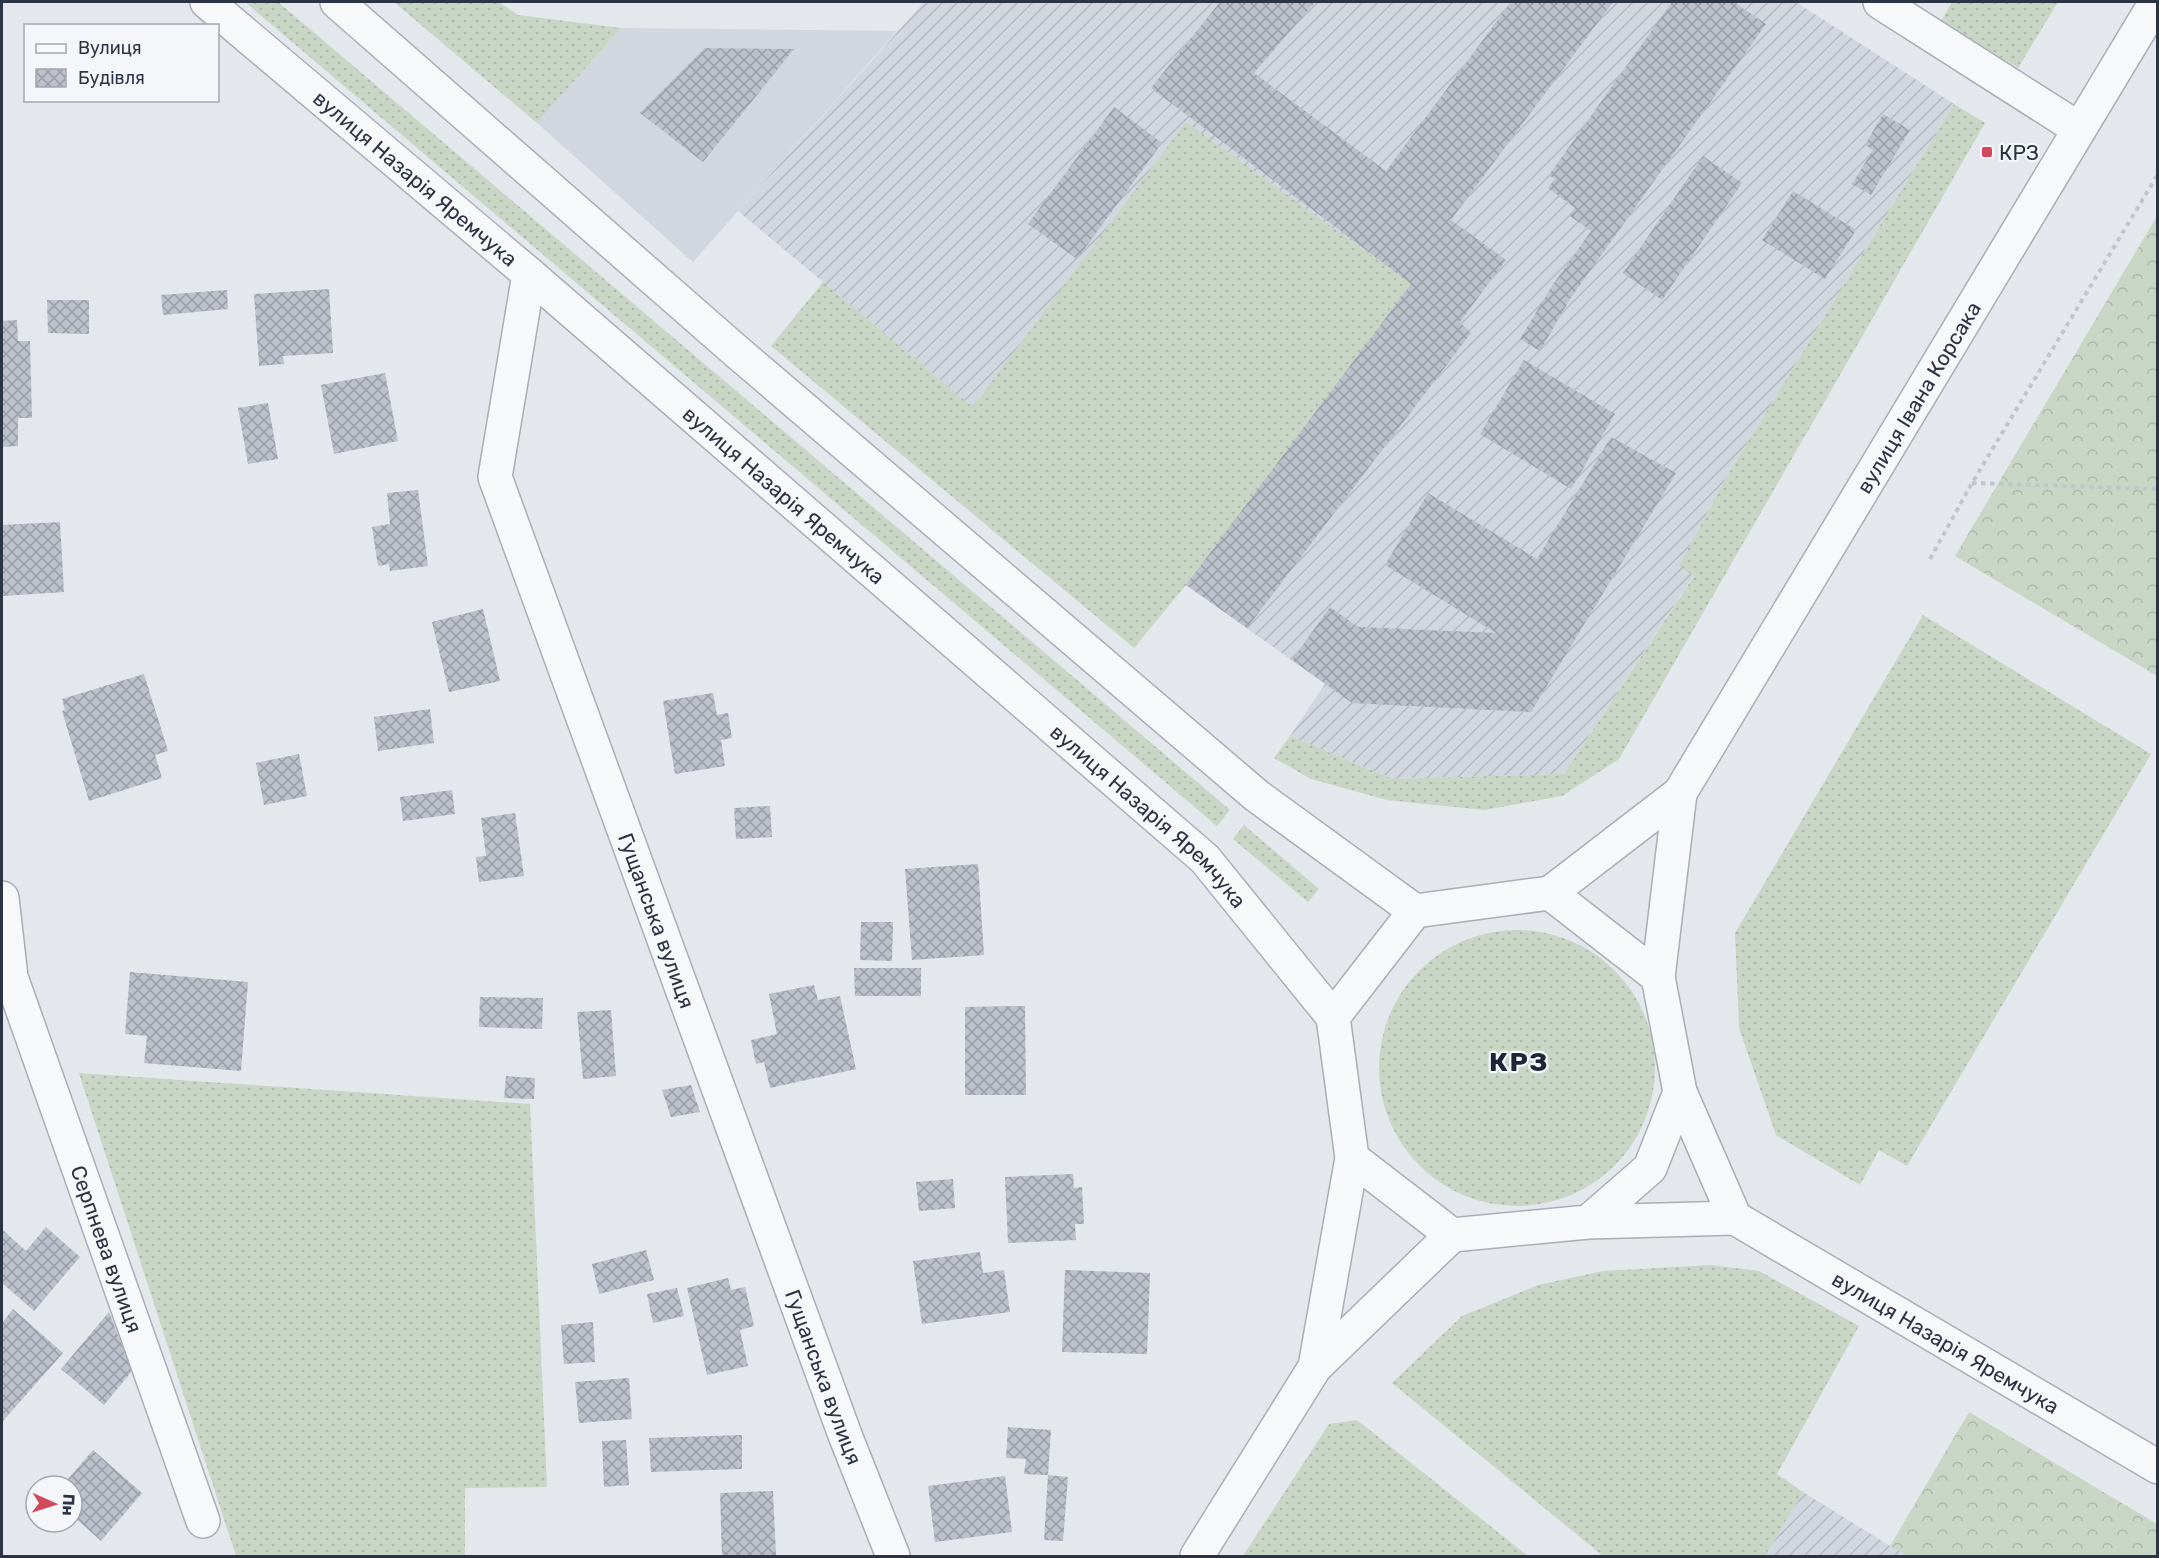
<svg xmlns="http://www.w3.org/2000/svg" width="2159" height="1558" font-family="Rubik,sans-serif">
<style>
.built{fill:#d2d6de}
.industrial{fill:url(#industrial-furrows)}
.grass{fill:url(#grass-dots)}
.forest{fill:url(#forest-crowns)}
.building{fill:url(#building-cross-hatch)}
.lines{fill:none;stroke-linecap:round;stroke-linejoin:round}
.minor-casing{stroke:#a9aeb7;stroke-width:36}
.path{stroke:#c2c5cb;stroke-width:4;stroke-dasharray:4.5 4.5;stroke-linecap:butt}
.minor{stroke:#f7f8fa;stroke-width:33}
.poi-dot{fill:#d1495b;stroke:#f4f6f9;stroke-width:2}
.labels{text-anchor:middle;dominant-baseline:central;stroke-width:4.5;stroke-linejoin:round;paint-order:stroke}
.poi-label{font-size:21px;fill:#2b3445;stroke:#f4f6f9;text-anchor:start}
.street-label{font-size:21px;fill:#2b3445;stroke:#f4f6f9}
.district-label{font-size:27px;font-weight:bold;letter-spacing:1.5px;fill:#1d2536;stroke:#f4f6f9}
</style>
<defs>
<pattern id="industrial-furrows" width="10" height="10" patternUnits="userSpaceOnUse" patternTransform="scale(1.5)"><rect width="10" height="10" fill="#d2d6de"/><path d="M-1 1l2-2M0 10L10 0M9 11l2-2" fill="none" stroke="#b4b8c0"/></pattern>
<pattern id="grass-dots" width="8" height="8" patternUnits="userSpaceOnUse" patternTransform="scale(1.5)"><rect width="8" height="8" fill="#c9d6c5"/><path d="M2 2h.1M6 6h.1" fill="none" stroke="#adb8ab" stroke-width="1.8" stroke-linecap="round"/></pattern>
<pattern id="forest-crowns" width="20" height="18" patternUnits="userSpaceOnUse" patternTransform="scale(1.5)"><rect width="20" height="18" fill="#c9d6c5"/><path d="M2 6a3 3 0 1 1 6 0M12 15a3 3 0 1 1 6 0" fill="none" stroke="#adb8ab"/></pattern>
<pattern id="building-cross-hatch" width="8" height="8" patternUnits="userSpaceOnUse" patternTransform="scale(1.5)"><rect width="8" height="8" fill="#bbc0ca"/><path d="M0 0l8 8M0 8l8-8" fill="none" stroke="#989da6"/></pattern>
</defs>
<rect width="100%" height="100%" fill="#e4e7ec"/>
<path class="built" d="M621,28L897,31L693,262L537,123Z"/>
<path class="industrial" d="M924,2H1796L1954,104L1726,478L1679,566L1694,575L1564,774L1393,779L1290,736L1325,684L1186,585L738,211Z
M1803,1492L1890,1546L1908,1556H1765Z"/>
<path class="grass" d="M245,2H278L1230,810L1217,826Z
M394,2H499L518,15L621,28L537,123Z
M1952,2H2058L2018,68L1941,21Z
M1954,104L1985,123L1619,759L1562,796L1484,810L1387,800L1311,779L1274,758L1290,736L1393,779L1564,774L1694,576L1679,566L1726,478Z
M1186,122L1411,284L1186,585L1134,648L771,346L823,282L973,407Z
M1923,615L2151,754L1907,1166L1879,1150L1860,1185L1776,1135L1739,1028L1735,933Z
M1244,825L1319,889L1308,902L1233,839Z
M1379 1068a138 138 0 1 1 276 0a138 138 0 1 1-276 0Z
M79,1073L530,1104L547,1487L465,1488V1556H236Z
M1711,1265L1759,1271L1859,1326L1777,1474L1803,1492L1765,1556H1603L1392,1383L1462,1316L1538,1285L1603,1271Z
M1357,1420L1528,1556H1243L1329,1424Z"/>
<path class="forest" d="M2157,216V676L1955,556Z
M1969,1412L2157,1524V1556H1908L1890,1546Z"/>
<path class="building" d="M1220,2H1315L1254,73L1386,171L1511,2H1613L1451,220L1506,260L1460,322L1471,333L1247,628L1186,585L1411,284L1151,88Z
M1672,2H1734L1766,24L1570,299L1540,351L1520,339L1552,286L1591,231L1570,216L1575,208L1548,188L1555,179L1549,175Z
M705,48L794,49L703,162L640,113Z
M1114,107L1162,143L1077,259L1028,224Z
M1883,114L1910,130L1871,195L1852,184L1873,150L1865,145Z
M1703,156L1742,183L1662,300L1623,273Z
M1793,191L1856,230L1825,279L1762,240Z
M329,289L333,353L283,356L284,364L259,366L254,294Z
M227,290L228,309L163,315L161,295Z
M47,300H89V334L48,333Z
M17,320L18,341H30L32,418H18V446L2,447V321Z
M1524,360L1615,414L1571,489L1480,434Z
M385,373L398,441L334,454L321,385Z
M268,403L278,459L248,464L238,408Z
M1611,437L1676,473L1531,712L1352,703L1292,660L1330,607L1358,627L1496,633L1385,565L1428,493L1537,559Z
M418,490L428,566L390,571L389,564L378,566L372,527L390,524L387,493Z
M60,522L64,592L2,596V525Z
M483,609L500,681L449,692L432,622Z
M144,674L168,751L155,755L162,778L89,801L62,711L65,710L62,699Z
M713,693L717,715L728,713L732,738L721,740L725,766L675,774L663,701Z
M430,709L434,743L378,751L374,717Z
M299,754L307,796L264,805L256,763Z
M452,790L455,814L403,821L400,797Z
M770,806L772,837L736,839L734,808Z
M515,813L524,876L479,882L476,857L486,856L481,818Z
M978,864L984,955L912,960L905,869Z
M861,922H893L892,961L860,960Z
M854,968H921V996H855Z
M130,972L248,982L241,1071L144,1063L147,1036L125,1034Z
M814,985L818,1000L840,996L856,1069L770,1088L764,1062L756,1064L751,1040L777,1034L769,994Z
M480,997L543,998L542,1029L479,1027Z
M1025,1006L1026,1095H965V1007Z
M611,1010L616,1076L583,1079L577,1012Z
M506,1076L535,1078L534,1099L504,1098Z
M691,1085L700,1112L671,1117L662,1090Z
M1073,1174L1074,1188L1082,1187L1084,1224H1075L1076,1240L1008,1243L1005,1177Z
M953,1179L955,1208L919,1211L916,1182Z
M46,1227L80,1257L34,1311L2,1283V1229L26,1251Z
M646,1250L654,1280L599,1294L592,1264Z
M980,1252L983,1273L1004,1270L1010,1312L922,1324L913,1261Z
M1065,1270L1150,1273L1147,1354L1062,1352Z
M728,1278L731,1290L745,1287L754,1326L740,1330L748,1366L707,1375L687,1288Z
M677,1288L684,1316L653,1323L647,1294Z
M13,1309L63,1353L2,1422V1323Z
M109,1312L132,1371L104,1405L61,1369Z
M593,1322L595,1362L564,1364L561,1325Z
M629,1378L632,1419L579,1423L575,1382Z
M1008,1427L1051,1430L1048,1475L1024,1474L1026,1459L1006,1458Z
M742,1435V1469L651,1472L649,1438Z
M626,1440L629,1485L604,1487L602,1441Z
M93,1450L142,1493L101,1541L72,1515V1486H62Z
M1048,1475L1068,1477L1063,1541L1044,1540Z
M1005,1476L1012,1532L935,1542L928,1486Z
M773,1491L776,1555L722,1556L720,1493Z"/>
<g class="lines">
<defs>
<g id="minor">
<path id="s1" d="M207,2L529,274L1205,859L1333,1017"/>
<path d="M337,2L736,351L1257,796L1415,911"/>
<path d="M1880,2L2079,129"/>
<path id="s2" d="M529,274L495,477L845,1435L893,1556"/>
<path id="s3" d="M1550,893L1680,793L2156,2"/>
<path id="s4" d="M2,898L11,977L203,1521"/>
<path d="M1658,977L1680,793"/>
<path d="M1680,1092L1735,1218"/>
<path id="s5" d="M1588,1222L1650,1168L1680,1092L1658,977L1550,893L1415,911L1333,1017L1352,1158L1452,1235L1588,1222L1735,1218L2158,1467"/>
<path d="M1315,1367L1352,1158"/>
<path d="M1197,1556L1315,1367L1452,1235"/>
</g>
</defs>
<use href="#minor" class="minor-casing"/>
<path class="path" d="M1972,483L2158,489
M1930,559L1972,483L2158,174"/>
<use href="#minor" class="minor"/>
</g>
<rect class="poi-dot" x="1981" y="146" width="12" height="12" rx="3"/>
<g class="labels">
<g class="poi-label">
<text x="1999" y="152">КРЗ</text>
</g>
<g class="street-label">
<text stroke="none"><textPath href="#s1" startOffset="273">вулиця Назарія Яремчука</textPath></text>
<text stroke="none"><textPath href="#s3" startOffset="626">вулиця Івана Корсака</textPath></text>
<text stroke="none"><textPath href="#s1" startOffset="759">вулиця Назарія Яремчука</textPath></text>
<text stroke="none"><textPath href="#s1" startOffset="1245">вулиця Назарія Яремчука</textPath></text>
<text stroke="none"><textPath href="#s2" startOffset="678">Гущанська вулиця</textPath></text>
<text stroke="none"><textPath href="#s4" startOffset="368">Серпнева вулиця</textPath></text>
<text stroke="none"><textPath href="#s5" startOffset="1485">вулиця Назарія Яремчука</textPath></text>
<text stroke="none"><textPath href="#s2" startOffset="1164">Гущанська вулиця</textPath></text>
</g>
<g class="district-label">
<text x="1519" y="1062">КРЗ</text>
</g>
</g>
<rect width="2159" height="1558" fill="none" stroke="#2b3445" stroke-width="6"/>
<rect x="24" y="24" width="195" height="78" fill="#f4f6f9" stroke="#a4a8b1" stroke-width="1.5"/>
<rect x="36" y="44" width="30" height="9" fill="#f7f8fa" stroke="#a4a8b1" stroke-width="1.5"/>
<text x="78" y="54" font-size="18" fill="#2b3445">Вулиця</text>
<rect x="36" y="69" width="30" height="18" fill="url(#building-cross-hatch)" stroke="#a4a8b1" stroke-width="1.5"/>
<text x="78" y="84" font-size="18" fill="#2b3445">Будівля</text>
<g transform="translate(54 1504) rotate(93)"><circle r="28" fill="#f4f6f9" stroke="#a4a8b1" stroke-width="1.5"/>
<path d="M0-4.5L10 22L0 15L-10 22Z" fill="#d1495b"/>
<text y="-9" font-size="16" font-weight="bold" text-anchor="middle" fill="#2b3445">Пн</text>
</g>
</svg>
